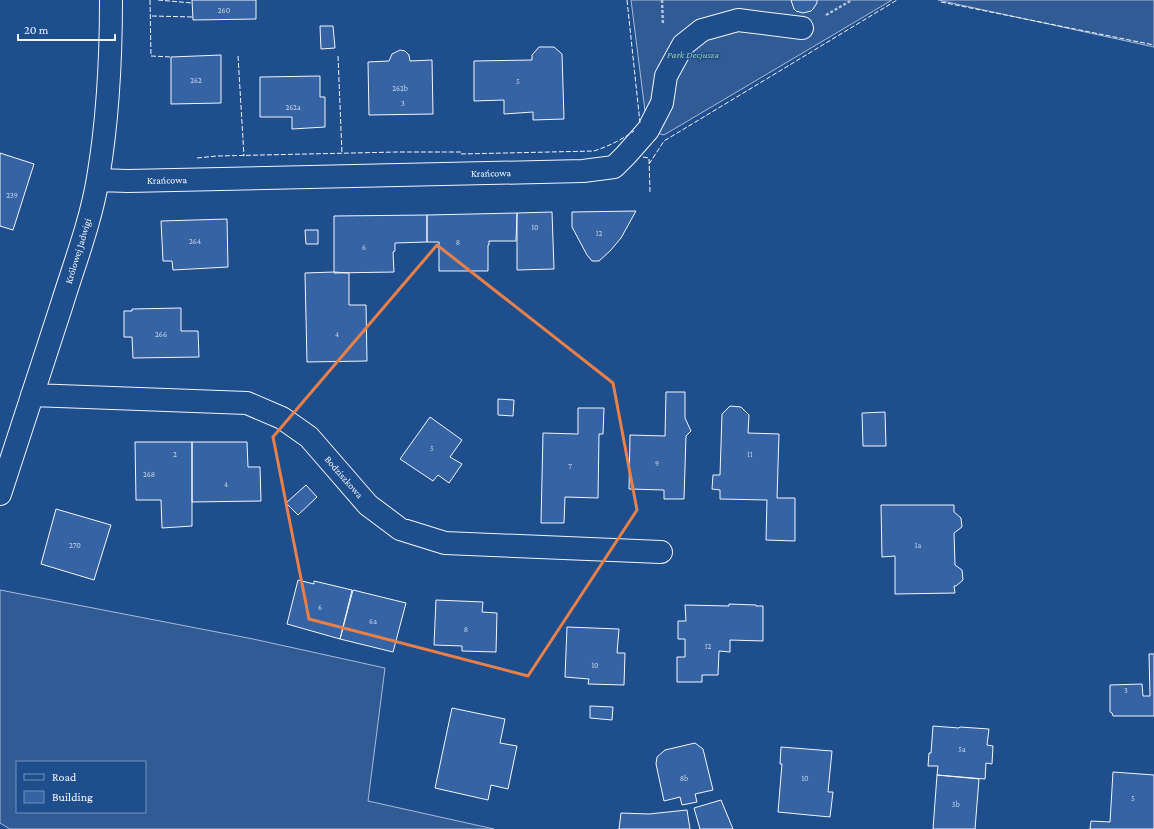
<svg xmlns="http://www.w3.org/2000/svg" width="1154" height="829" font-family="'Crimson Pro',serif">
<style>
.built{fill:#305b95;stroke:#a8bbd7;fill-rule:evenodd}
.building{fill:#3563a3;stroke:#f2f6ff}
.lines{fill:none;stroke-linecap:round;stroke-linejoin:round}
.minor-casing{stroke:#f2f6ff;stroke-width:24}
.path{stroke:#b3c4dc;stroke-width:2.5;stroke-dasharray:3 2;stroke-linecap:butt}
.minor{stroke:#1f4e8c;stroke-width:22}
.fence{stroke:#f2f6ff;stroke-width:1;stroke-dasharray:5 2;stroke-linecap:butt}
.marked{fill:none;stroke:#ea8049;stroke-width:3;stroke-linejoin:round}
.labels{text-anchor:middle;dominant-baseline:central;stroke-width:3;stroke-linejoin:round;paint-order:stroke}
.number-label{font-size:8px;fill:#c3d1e8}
.park-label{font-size:10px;font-style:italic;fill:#97c8a6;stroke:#1f4e8c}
.street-label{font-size:10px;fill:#f2f6ff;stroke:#1f4e8c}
</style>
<rect width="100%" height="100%" fill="#1f4e8c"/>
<path class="built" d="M631,0H892L664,135L653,132L645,111Z
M938,0H1154V47Z
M0,590L253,639L385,668L368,801L494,829H10L0,823ZM17,762H145V812H17Z"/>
<path class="building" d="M192,0H256V19L193,20Z
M791,0H817V3L813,9L811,11L803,13L796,11L794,9Z
M320,26H333L335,48L321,49Z
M539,47H554L562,54L564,119L533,120V112L504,114V100L474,101V61L532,60V55Z
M400,50L405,51L409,55L410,61L432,60L433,114L369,115L368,62L389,61L392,54Z
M221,55V103L171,104V57Z
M320,76V97H325V127L292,129V117H260V77Z
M0,153L34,164L13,230L0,226Z
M636,211L621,238L610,251L599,261H592L587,255L572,227V212Z
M552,212L554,269L517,270V213Z
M517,213L516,241H489V245H488V271H439V242H427V215Z
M427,215V242L395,243V251L393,252L394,272L334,273V216Z
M227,219L228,267L173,270L172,261H163L161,221Z
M305,230H318V244H306Z
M334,272L349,273V305H366L367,361L307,362L305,273Z
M181,308V331H198L199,357L133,358L132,337H124V311H132V309Z
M666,392H685V418L691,431L686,436L684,499H664V490L629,489L630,435L665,436Z
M498,399L514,400L513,416L498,415Z
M730,406L741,407L749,415L748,433L779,434L777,498H795V541L766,540L767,500L720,499V490L712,489L713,475H720L722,414Z
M578,408H604L603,434H599L598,498L565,497L564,523H541L543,433L578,434Z
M885,412L886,446H863L862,413Z
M430,417L462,440L450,457L462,464L449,483L438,475L433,481L400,459Z
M135,442H192V526L162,528L161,500H136Z
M192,442H247L248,467H260L261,501L192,502Z
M306,485L317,497L298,515L286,503Z
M881,505H954V512L961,518L962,527L954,533L955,565L962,570L963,580L956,586H954L955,593L895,594V556L882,557Z
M56,509L111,525L94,580L41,564Z
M298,580L314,584V581L352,590L340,639L287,624Z
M353,590L406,603L393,652L340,639Z
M436,600L483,602L482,612L497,613L496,652L462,651V646L434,645Z
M729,604L756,605V606H763V641L730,640V652L719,651L718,675H702V682H677V657H685V639H678V621H686L685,605L729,606Z
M567,627L619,629L617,653H625L624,685L588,684L589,679L565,677Z
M1149,654H1154V716H1113L1112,713L1110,712V685L1142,684L1143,696H1150Z
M590,706L613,707L612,720L590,718Z
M452,708L505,719L500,743L517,746L508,789L491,785L488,800L435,788Z
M933,726L959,728L960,727L989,729L987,745L993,746L992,764L986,763L985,779L937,775L938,766H928L929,753H931Z
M695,743L703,749L713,790L695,794L697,802L682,805L680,797L664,801L656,764L657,757L665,750Z
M781,747L832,751L828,792H833L830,817L778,812L782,764H780Z
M1113,772L1154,775V829H1090L1091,821L1110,822Z
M937,775L979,779L975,829H933Z
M721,800L733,829H700L694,808Z
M687,810L690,829H619L621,813L649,814Z"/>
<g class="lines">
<defs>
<path id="minor" d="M98,180L128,181L583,171L614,167L626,155L648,130L662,103L666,76L683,45L702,30L738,20L802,28
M32,395L247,403L282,418L309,437L368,505L400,529L445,543L661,552
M0,494C21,431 41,367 62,304C75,262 91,221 98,178C108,119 111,60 111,0"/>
</defs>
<use href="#minor" class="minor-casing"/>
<path class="path" d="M662,0L663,25
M826,15L852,0"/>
<use href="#minor" class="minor"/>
<path class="fence" d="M150,0L151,56L171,57
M158,0L192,3
M627,0L640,123
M941,2L1154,45
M152,16L193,17
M238,56L244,156
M338,56L342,154
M643,157L649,158L650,192
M197,158L217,156L397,152H461V154L594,151C609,146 621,140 634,131
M649,164L664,141L897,0"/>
</g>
<path class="marked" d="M437,245L613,383L637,510L528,676L309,619L273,437Z"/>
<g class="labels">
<g class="number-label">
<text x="224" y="10">260</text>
<text x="196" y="80">262</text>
<text x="518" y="81">5</text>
<text x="400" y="88">262b</text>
<text x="403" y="103">3</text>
<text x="293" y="107">262a</text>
<text x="12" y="195">239</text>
<text x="535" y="227">10</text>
<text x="599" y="233">12</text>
<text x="195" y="241">264</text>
<text x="458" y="242">8</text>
<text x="364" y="247">6</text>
<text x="161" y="334">266</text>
<text x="337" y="334">4</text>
<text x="432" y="448">5</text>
<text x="175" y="454">2</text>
<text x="750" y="454">11</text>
<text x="657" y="463">9</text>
<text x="570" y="466">7</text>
<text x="149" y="474">268</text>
<text x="226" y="484">4</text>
<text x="75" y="545">270</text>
<text x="918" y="545">1a</text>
<text x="320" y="607">6</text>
<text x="373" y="621">6a</text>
<text x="466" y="629">8</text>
<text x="708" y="646">12</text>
<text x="595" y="665">10</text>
<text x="1126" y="690">3</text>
<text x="962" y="749">5a</text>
<text x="684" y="778">8b</text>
<text x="805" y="778">10</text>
<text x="1133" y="798">5</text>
<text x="956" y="804">5b</text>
</g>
<g class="park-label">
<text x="693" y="54">Park Decjusza</text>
</g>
<g class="street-label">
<text transform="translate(491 173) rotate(-1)">Krańcowa</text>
<text transform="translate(167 180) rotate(-1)">Krańcowa</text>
<text transform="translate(78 251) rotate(-73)">Królowej Jadwigi</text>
<text transform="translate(344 477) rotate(49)">Bodziszkowa</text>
</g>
</g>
<rect x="16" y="761" width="130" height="52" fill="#1f4e8c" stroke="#7391ba"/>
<rect x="24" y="774" width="20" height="6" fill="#1f4e8c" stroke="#7391ba"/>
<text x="52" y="781" font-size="12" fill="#f2f6ff">Road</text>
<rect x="24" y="791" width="20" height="12" fill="#3563a3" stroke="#7391ba"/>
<text x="52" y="801" font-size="12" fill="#f2f6ff">Building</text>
<path d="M18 34v6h97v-6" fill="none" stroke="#f2f6ff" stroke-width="2"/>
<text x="24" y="34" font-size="12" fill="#f2f6ff" stroke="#1f4e8c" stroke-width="3" paint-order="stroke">20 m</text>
</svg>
